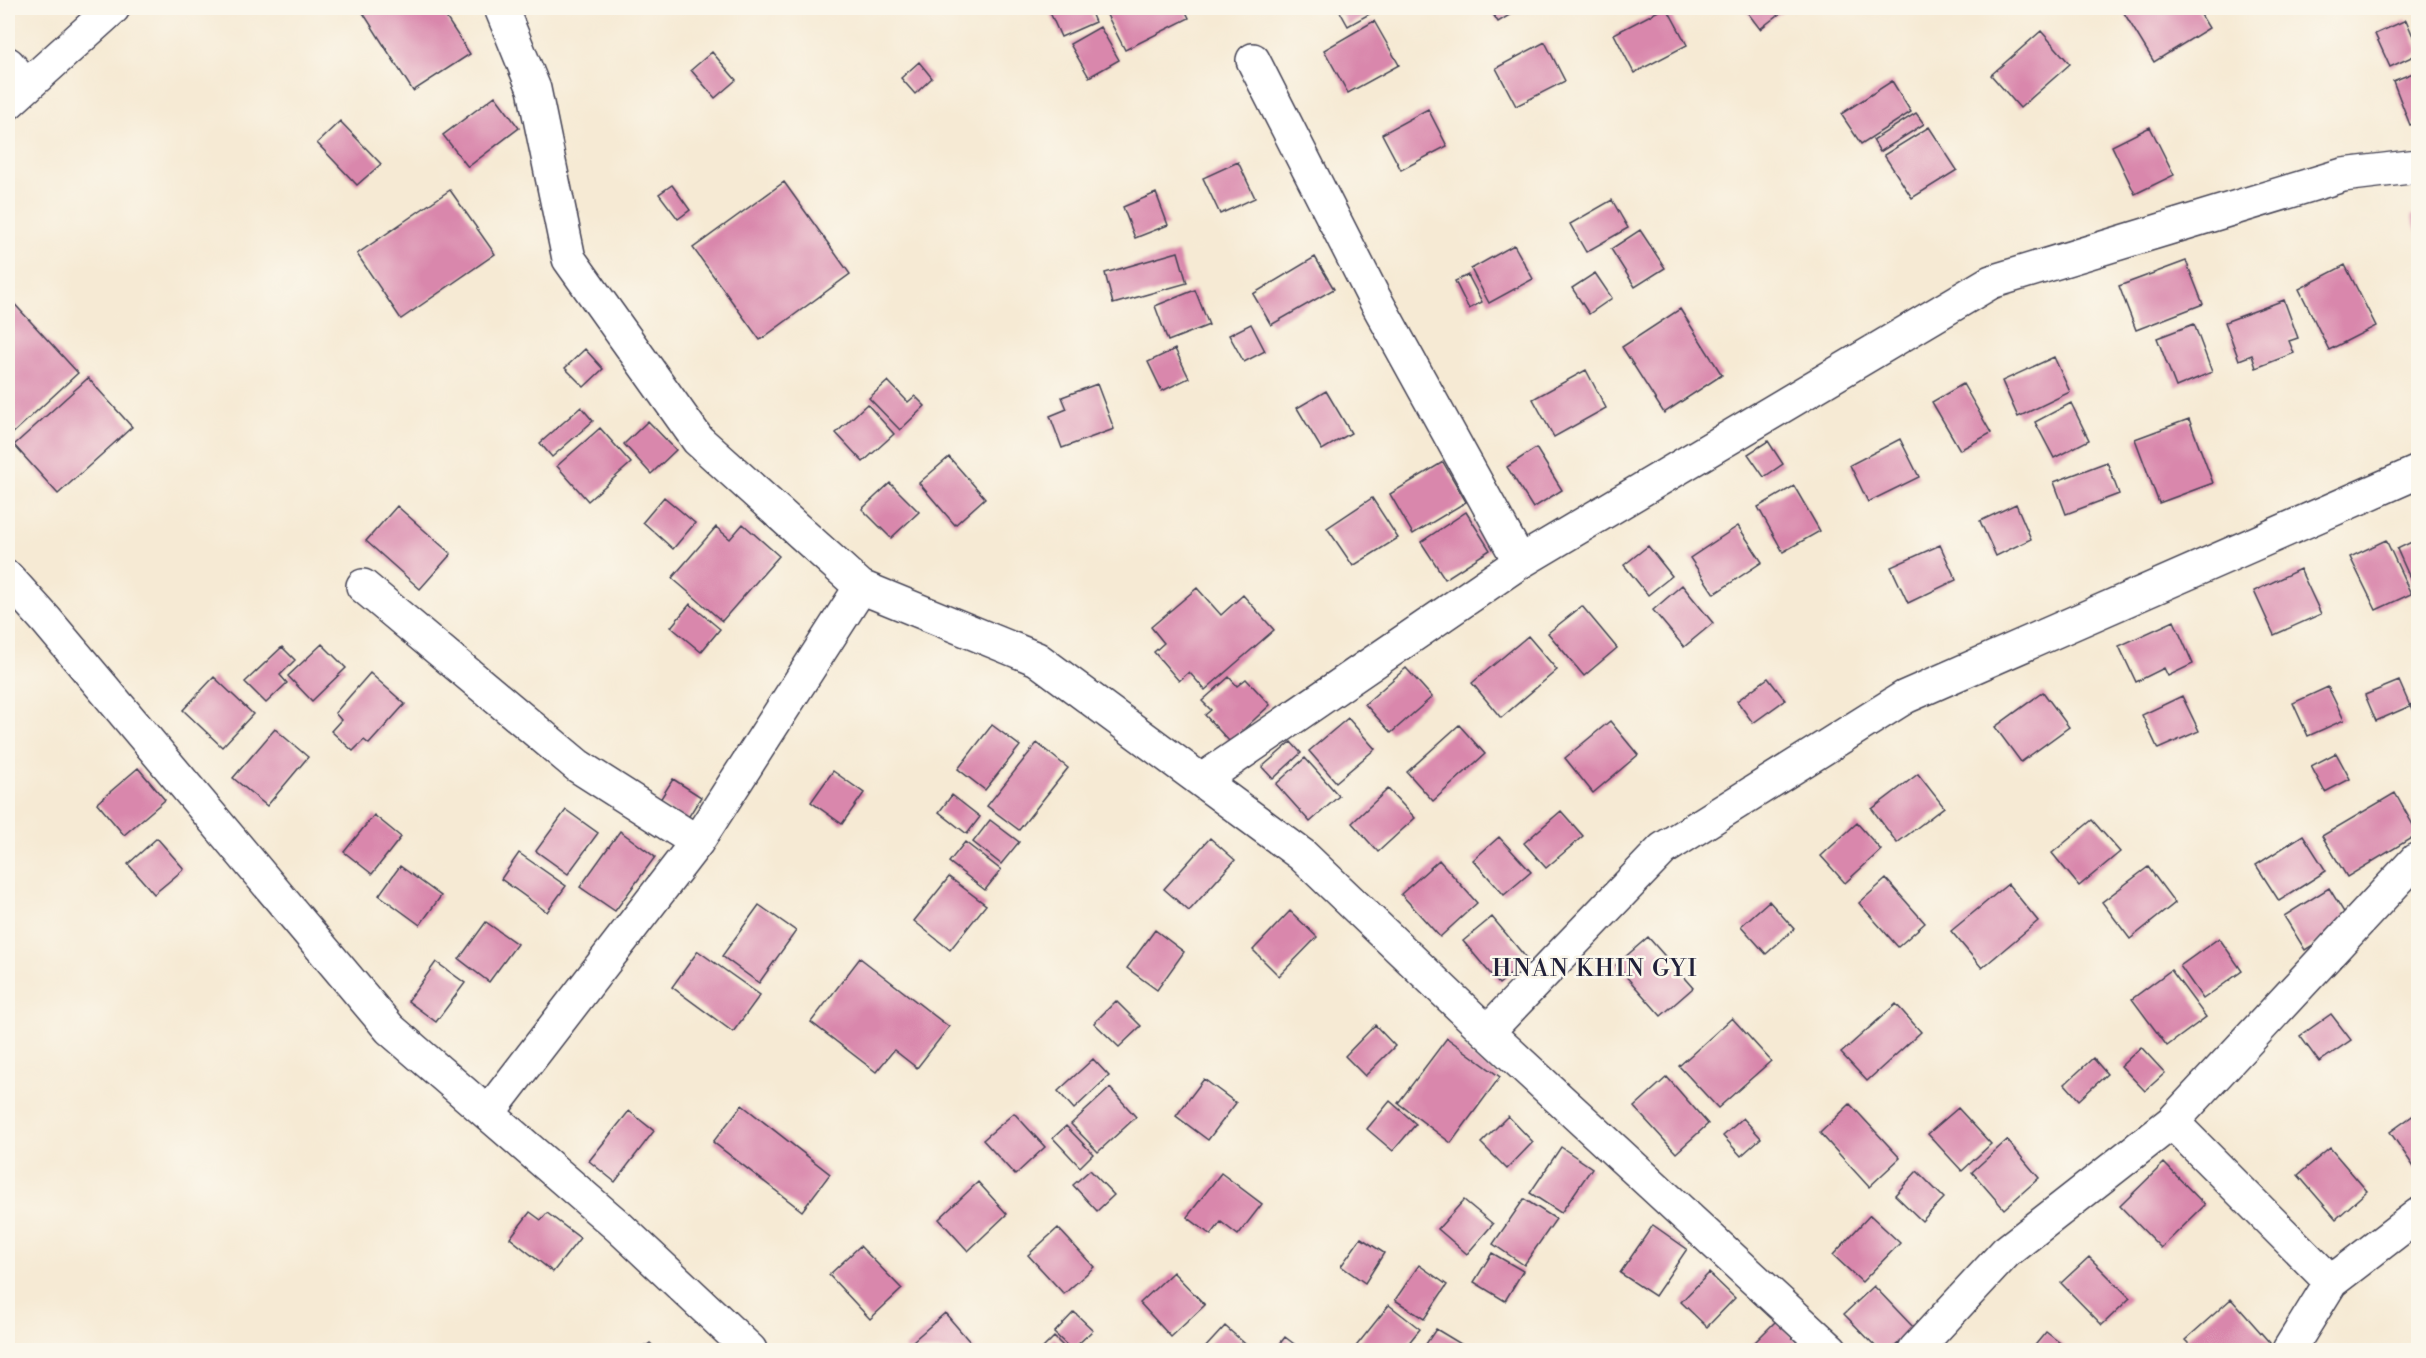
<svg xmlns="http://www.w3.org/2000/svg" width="2426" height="1358" font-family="'Libre Bodoni',serif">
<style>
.building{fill:#d987ac}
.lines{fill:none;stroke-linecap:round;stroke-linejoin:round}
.minor-casing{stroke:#424052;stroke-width:36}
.minor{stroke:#fff;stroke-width:33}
.labels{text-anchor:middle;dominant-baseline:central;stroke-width:5;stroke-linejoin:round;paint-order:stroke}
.quarter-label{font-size:24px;letter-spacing:1.5px;fill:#22223b;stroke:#fbf7ec}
</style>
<rect width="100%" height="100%" fill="#fbf7ec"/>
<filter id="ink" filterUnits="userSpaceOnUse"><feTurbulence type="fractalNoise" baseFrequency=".0167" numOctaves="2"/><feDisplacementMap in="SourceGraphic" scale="12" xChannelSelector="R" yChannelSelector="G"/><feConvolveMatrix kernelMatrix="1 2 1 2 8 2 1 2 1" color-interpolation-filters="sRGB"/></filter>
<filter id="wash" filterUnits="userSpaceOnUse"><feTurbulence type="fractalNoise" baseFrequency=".008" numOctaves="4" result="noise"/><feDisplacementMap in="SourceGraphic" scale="24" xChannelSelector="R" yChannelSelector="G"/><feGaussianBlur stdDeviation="1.35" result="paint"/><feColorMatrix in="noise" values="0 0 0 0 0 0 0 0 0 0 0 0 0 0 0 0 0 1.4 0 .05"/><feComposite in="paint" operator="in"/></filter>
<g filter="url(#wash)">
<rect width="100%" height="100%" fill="#f6ead4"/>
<g id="blocks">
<path class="building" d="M360,8H440L470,54L413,91Z
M1048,8H1089L1095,22L1061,37Z
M1112,8H1184L1189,18L1125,50L1105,11Z
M1338,8H1380L1348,26Z
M1489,8H1521L1498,22Z
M1664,8H1667L1687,45L1634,73L1614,34Z
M1744,8H1787L1760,29Z
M2121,8H2197L2209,28L2154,62Z
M2406,20L2418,48V54L2390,67L2375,34Z
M1374,21L1399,65L1348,93L1324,50Z
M1100,27L1119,60L1089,77L1070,44Z
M2041,31L2070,64L2020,108L1991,75Z
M1545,42L1565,81L1516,106L1496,68Z
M712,52L736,80L715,98L691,70Z
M919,62L932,78L915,94L901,78Z
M2418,71V122L2410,125L2393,81Z
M1892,81L1911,112L1861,144L1841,114Z
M495,96L519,128L468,167L443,135Z
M1428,109L1447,146L1401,170L1382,134Z
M1916,113L1924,124L1880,152L1873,140Z
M340,121L381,164L357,185L317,143Z
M1929,127L1957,170L1912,198L1884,155Z
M2150,127L2174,175L2135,194L2112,146Z
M1238,162L1255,198L1220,214L1203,178Z
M784,182L850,274L760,340L693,248Z
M672,185L690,210L678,219L659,194Z
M450,190L495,254L401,319L357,254Z
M1156,193L1168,225L1135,238L1123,207Z
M1612,200L1628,228L1586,252L1570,224Z
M2418,213V235L2411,216Z
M1640,230L1665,268L1635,287L1611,249Z
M1514,245L1533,279L1489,303L1471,269Z
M1178,252L1187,283L1113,304L1105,273Z
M1315,257L1334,289L1271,325L1253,294Z
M2186,261L2203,304L2136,330L2119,286Z
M2345,265L2376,326L2329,350L2299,289Z
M1595,273L1612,298L1589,314L1572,288Z
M1468,275L1482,302L1469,309L1455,281Z
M1195,290L1209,325L1168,341L1155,306Z
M8,297L78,373L11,435L8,432Z
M2284,300L2298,338L2289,341L2294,353L2256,368L2252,355L2239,360L2225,322Z
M1680,309L1722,375L1664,413L1622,347Z
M1251,324L1265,351L1244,362L1229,335Z
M2194,324L2212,372L2176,387L2157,338Z
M585,349L603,369L584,387L565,368Z
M1175,349L1189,378L1162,391L1148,362Z
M2054,357L2070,392L2018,417L2002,381Z
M1586,370L1606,408L1554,437L1533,399Z
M88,378L132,427L58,494L14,445Z
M888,381L908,402L915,396L925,406L900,430L869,398Z
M1097,384L1114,429L1062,448L1050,416L1067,409L1062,397Z
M1963,384L1991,433L1960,450L1932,402Z
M1326,391L1351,433L1322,450L1297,408Z
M2071,403L2089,440L2054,458L2035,422Z
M867,404L894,434L863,462L836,433Z
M581,407L593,421L552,457L540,443Z
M2189,419L2213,483L2159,503L2135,439Z
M648,421L676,450L651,474L624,444Z
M600,428L631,463L588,501L557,466Z
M1900,439L1919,477L1868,502L1850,465Z
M1768,441L1783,464L1764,477L1748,454Z
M1536,448L1562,490L1533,508L1507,467Z
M949,457L985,498L955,525L919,483Z
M1443,462L1466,502L1413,534L1390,494Z
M2107,462L2119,494L2066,514L2054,482Z
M890,483L919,512L891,538L862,509Z
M1794,486L1820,531L1783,552L1758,507Z
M664,497L695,523L673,549L643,522Z
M1372,498L1398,538L1353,566L1327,528Z
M2016,504L2031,539L1996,556L1980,521Z
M397,506L451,554L420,589L366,541Z
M1466,512L1490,550L1445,579L1421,542Z
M743,524L779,556L722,621L672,578L716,527L730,539Z
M1738,526L1762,562L1714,594L1690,558Z
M2418,539V587L2415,589L2397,549Z
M2386,540L2411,594L2376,610L2350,557Z
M1940,545L1956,580L1908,603L1891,567Z
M1648,546L1672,576L1648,595L1624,565Z
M2300,569L2321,614L2274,635L2254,591Z
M1682,585L1713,623L1684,647L1653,610Z
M1197,588L1221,615L1243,595L1274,630L1205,690L1189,672L1179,681L1154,652L1164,643L1151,627Z
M690,604L720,629L701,652L671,627Z
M1582,606L1617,648L1584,676L1548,633Z
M2174,621L2193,664L2168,676L2164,668L2136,682L2119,646Z
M1528,636L1557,670L1501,718L1472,683Z
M322,644L346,668L312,701L288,676Z
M282,647L295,660L280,675L287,683L266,703L245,682Z
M1406,668L1432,697L1391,733L1365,704Z
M370,673L405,704L369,744L364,740L353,751L331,731L341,720L335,713Z
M214,677L253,714L222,747L183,710Z
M1229,677L1237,686L1246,679L1270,705L1230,742L1205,715L1211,710L1202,701Z
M1768,678L1785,700L1753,723L1737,701Z
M2399,681L2410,706L2376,721L2365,695Z
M2328,687L2344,720L2308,736L2293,703Z
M2043,692L2069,727L2021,762L1995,727Z
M2182,696L2199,731L2158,749L2142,715Z
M2418,701V719L2411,705Z
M1348,718L1375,749L1336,782L1309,751Z
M1610,721L1638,755L1593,793L1565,758Z
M992,725L1020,746L985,790L958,769Z
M1459,725L1485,754L1433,801L1407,772Z
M275,729L308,757L267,806L233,778Z
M1291,742L1301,753L1273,779L1262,767Z
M1037,743L1068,768L1019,830L987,806Z
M2336,753L2350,779L2325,792L2311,766Z
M1305,758L1339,796L1310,822L1276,784Z
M138,768L165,800L124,835L97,803Z
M833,771L864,793L842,824L811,802Z
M1918,774L1944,807L1897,843L1872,809Z
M673,779L701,797L686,821L658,803Z
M1388,789L1415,818L1378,852L1352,823Z
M2395,793L2418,834L2347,877L2322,836Z
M952,795L980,817L967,834L939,812Z
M566,810L598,833L568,874L536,851Z
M1561,811L1583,836L1546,868L1524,843Z
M374,815L401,837L372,874L344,852Z
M990,820L1019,842L1001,864L973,842Z
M2092,820L2120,852L2079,886L2052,853Z
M1857,823L1881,850L1845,883L1821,856Z
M620,831L655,857L615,911L580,887Z
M2303,835L2326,871L2279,901L2256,865Z
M1499,837L1531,872L1504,895L1473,860Z
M157,838L184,869L154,894L128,864Z
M1210,838L1235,860L1189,911L1164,889Z
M965,842L1001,870L985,890L949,862Z
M519,853L566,886L547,912L501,879Z
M1439,860L1477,903L1440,937L1401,894Z
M400,866L441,896L420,925L379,895Z
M2148,867L2175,903L2130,939L2102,902Z
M949,877L986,905L950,950L914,921Z
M1886,879L1925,923L1898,947L1859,903Z
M2008,884L2038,921L1982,968L1951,931Z
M2329,888L2350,922L2305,950L2284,916Z
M1769,901L1794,929L1766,954L1741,926Z
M759,905L796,931L759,983L722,956Z
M1290,911L1317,937L1279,976L1253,950Z
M1492,917L1528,960L1499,984L1463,941Z
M486,922L517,944L489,982L459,959Z
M1155,930L1184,952L1157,990L1127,968Z
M1648,937L1693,988L1661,1016L1616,965Z
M2219,938L2242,971L2203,999L2180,966Z
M698,951L760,995L733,1032L672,987Z
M860,958L949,1027L917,1068L894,1050L876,1072L811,1022Z
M436,962L465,983L436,1022L408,1001Z
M2171,970L2206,1017L2167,1046L2132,999Z
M1116,1001L1141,1026L1119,1047L1094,1023Z
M1896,1004L1921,1032L1867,1081L1841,1053Z
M2331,1014L2351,1040L2319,1062L2300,1036Z
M1732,1018L1771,1061L1718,1108L1679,1066Z
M1375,1025L1395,1046L1365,1076L1345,1056Z
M1447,1038L1500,1077L1451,1143L1398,1103Z
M2141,1047L2165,1073L2145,1091L2121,1066Z
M2093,1058L2107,1074L2079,1100L2065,1084Z
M1093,1059L1109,1076L1074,1109L1058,1091Z
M1667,1077L1708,1124L1676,1153L1634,1107Z
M1204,1079L1236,1103L1208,1140L1176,1116Z
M1110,1088L1136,1117L1098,1152L1071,1124Z
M1390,1101L1416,1124L1393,1151L1367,1129Z
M1850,1104L1900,1158L1869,1187L1820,1133Z
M742,1105L830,1174L802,1211L713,1142Z
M1958,1108L1991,1144L1962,1171L1928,1134Z
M629,1111L654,1131L615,1182L589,1161Z
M2418,1112V1173L2390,1132Z
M1014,1113L1045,1147L1015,1175L983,1140Z
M1508,1116L1533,1142L1507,1169L1481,1143Z
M1743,1118L1761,1138L1741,1156L1723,1136Z
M1066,1126L1093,1154L1080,1167L1053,1138Z
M2007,1140L2039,1178L2004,1209L1972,1172Z
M1561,1147L1592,1168L1561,1213L1530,1193Z
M2330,1148L2367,1191L2336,1219L2298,1175Z
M2164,1163L2205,1205L2161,1248L2120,1206Z
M1090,1170L1114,1195L1097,1211L1073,1185Z
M1917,1171L1944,1198L1922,1221L1895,1195Z
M1221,1173L1262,1204L1238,1235L1221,1222L1211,1235L1187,1217Z
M978,1182L1007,1214L968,1251L939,1219Z
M1524,1199L1556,1219L1524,1265L1493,1244Z
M1464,1200L1493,1224L1467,1254L1438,1229Z
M530,1212L541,1220L547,1213L580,1238L553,1272L510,1238Z
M1870,1215L1900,1243L1862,1282L1833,1255Z
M1653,1225L1687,1249L1655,1296L1620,1273Z
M1058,1228L1094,1267L1064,1294L1028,1255Z
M1361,1238L1384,1253L1365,1283L1341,1266Z
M860,1246L902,1289L870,1319L829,1275Z
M1492,1253L1523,1271L1505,1301L1474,1282Z
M2089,1257L2130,1298L2102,1325L2061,1283Z
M1419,1265L1447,1285L1424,1319L1395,1300Z
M1173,1272L1205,1305L1171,1337L1140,1303Z
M1709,1273L1735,1298L1707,1327L1681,1302Z
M1874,1286L1914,1328L1891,1350H1879L1844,1314Z
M2231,1299L2270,1343L2262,1350H2195L2185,1340Z
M1389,1305L1420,1329L1403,1350H1353Z
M1074,1312L1093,1330L1072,1350L1054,1333Z
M945,1313L977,1350H907L905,1348Z
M1776,1321L1805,1350H1747Z
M1225,1326L1252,1350H1203Z
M1436,1329L1471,1350H1422Z
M2046,1332L2069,1350H2031Z
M1054,1337L1067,1350H1041Z
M1285,1337L1302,1350H1275Z
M650,1343L657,1350H641Z"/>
</g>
</g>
<g filter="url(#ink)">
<use href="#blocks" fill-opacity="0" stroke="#424052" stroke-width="1.5"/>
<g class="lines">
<defs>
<path id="minor" d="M501,8L534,89L569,259L698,440L861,587L1037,659L1302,855L1487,1032L1831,1350
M1253,60L1372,294L1520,562
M8,64L27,86
M8,103L113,8
M8,578L46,620L390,1029L619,1227L750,1350
M363,586L578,766L697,842
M1202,780L1520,562L1991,282L2343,175L2418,166
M1487,1032L1663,849L1905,697L2418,472
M488,1113L697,842L861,587
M2172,1122L2331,1282
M1915,1350L2006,1252L2172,1122L2416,860
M2289,1350L2331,1282L2418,1215"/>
</defs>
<use href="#minor" class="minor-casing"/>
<use href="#minor" class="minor"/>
</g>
</g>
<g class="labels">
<g class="quarter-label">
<text x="1595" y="969">HNAN KHIN GYI</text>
</g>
</g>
<rect width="2426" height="1358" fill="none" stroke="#fbf7ec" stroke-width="30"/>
</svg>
